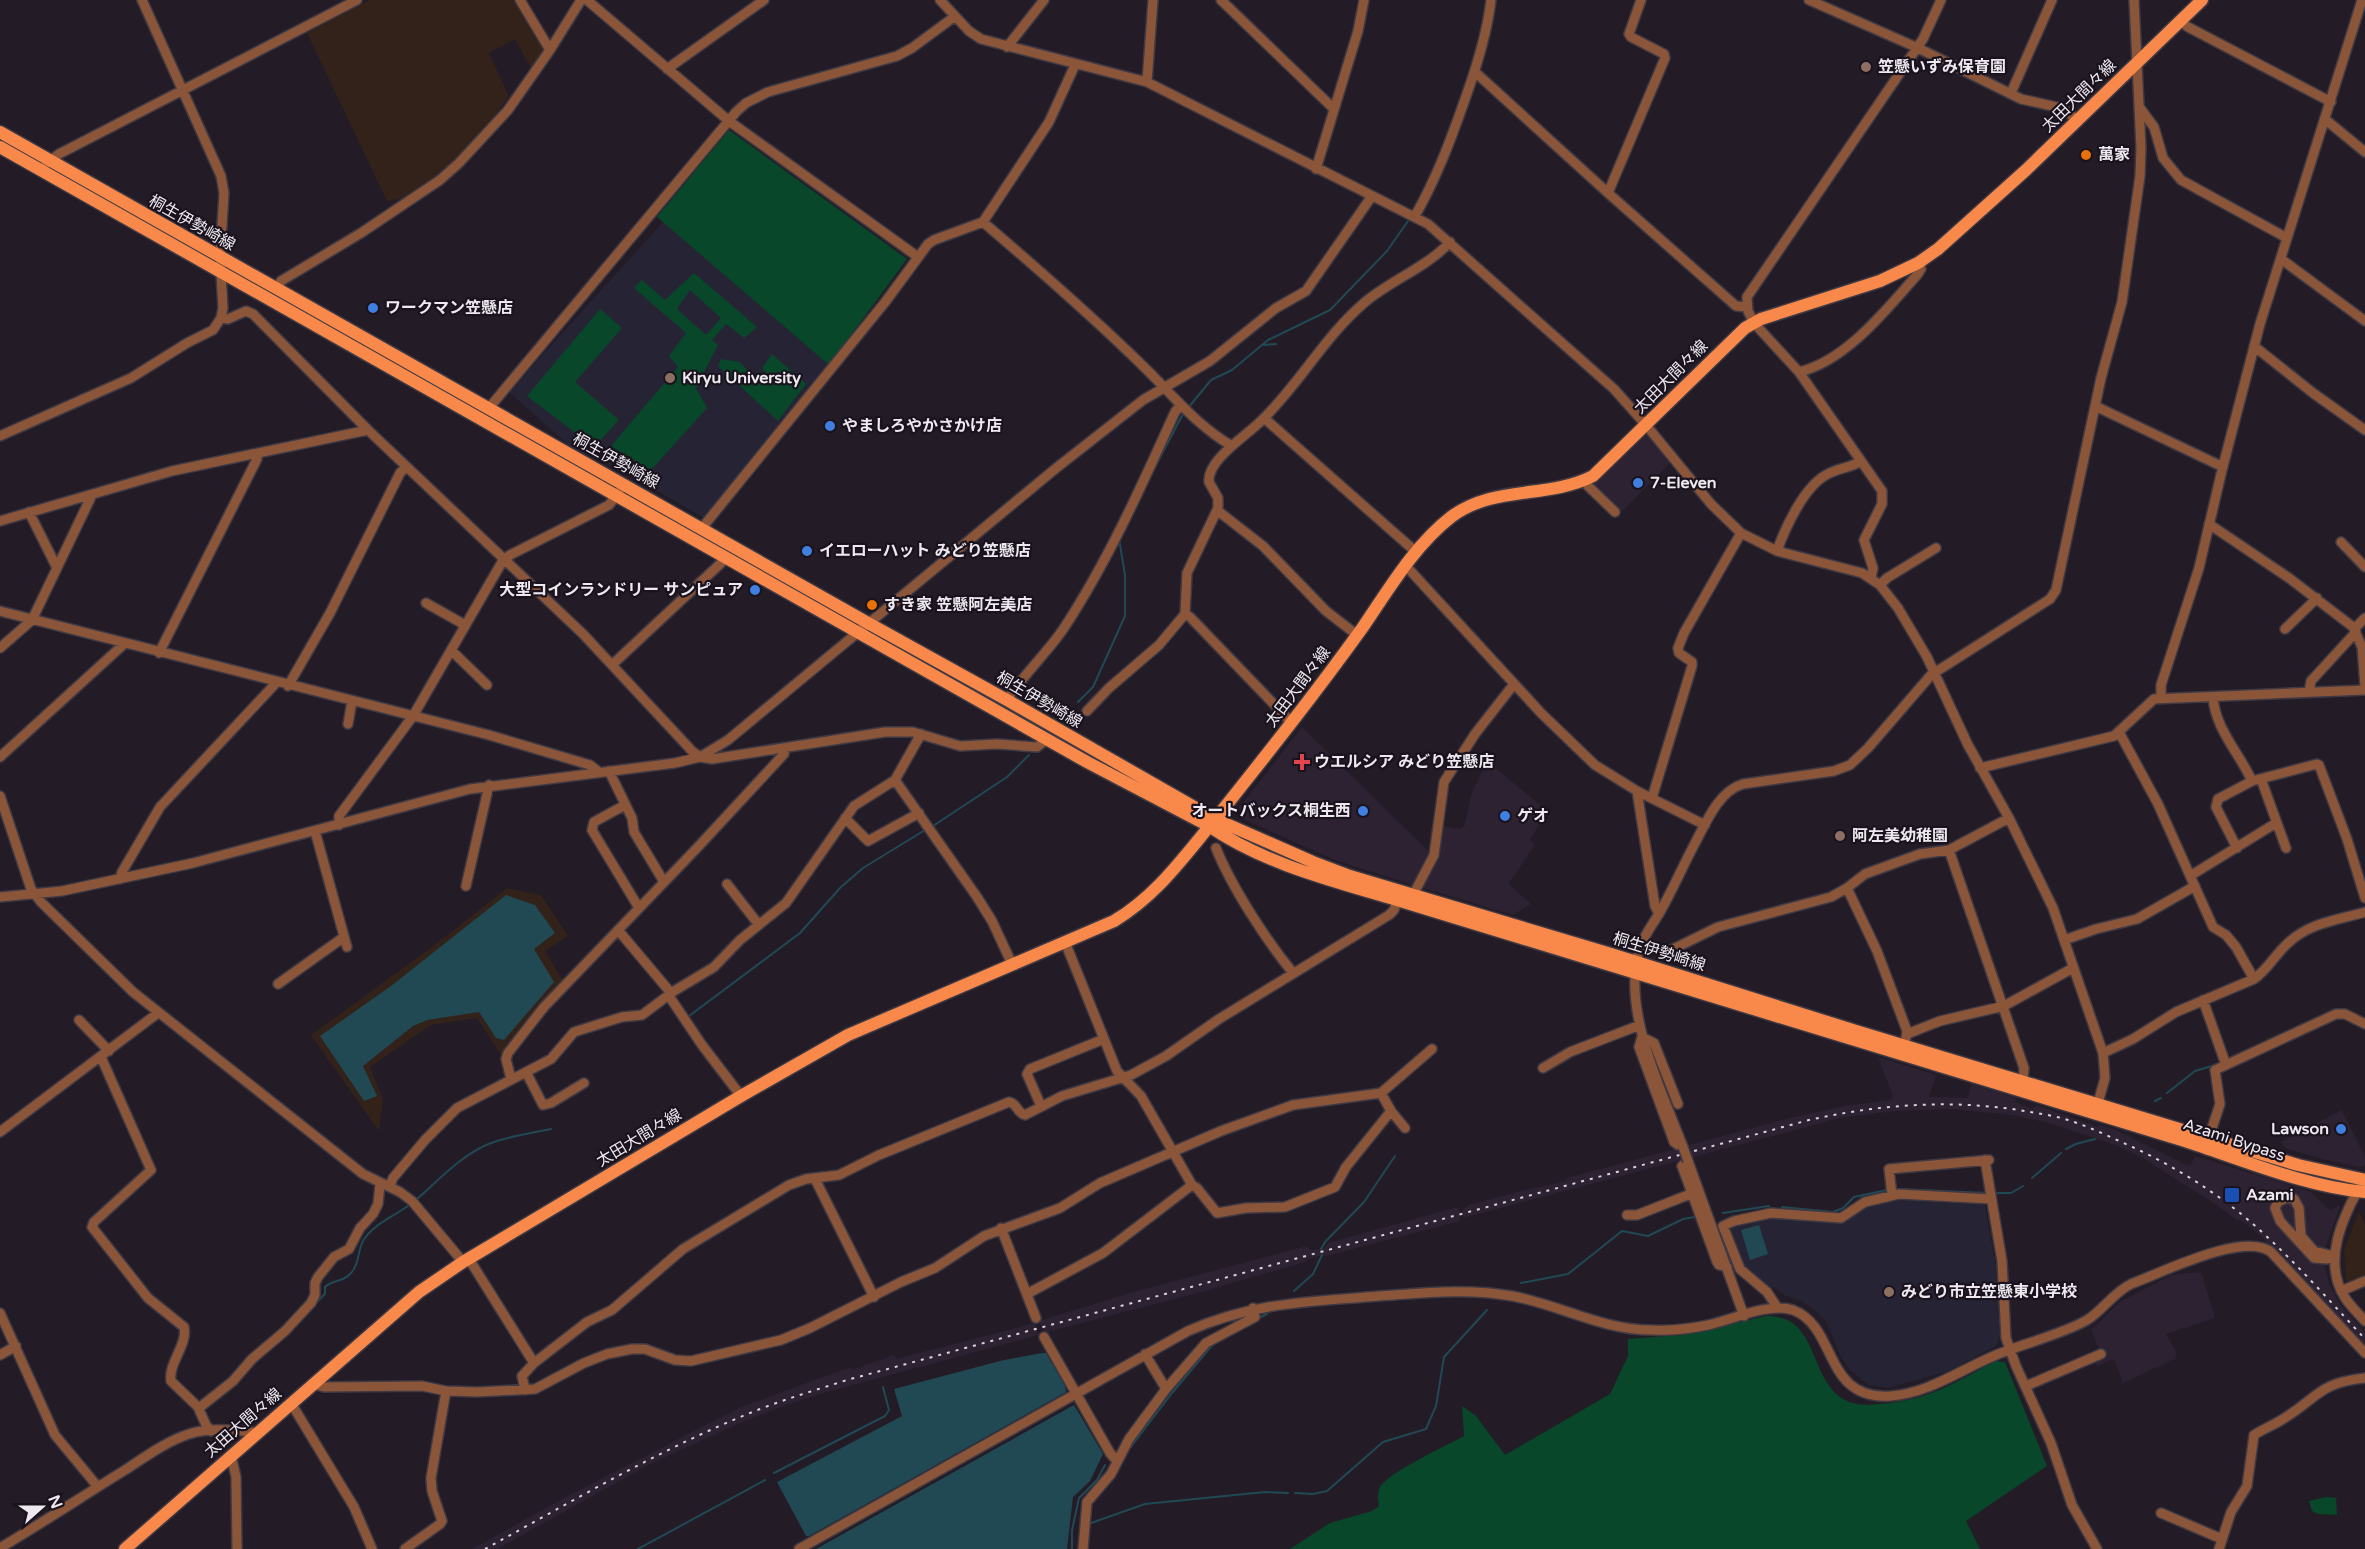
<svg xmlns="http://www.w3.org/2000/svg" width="2365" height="1549" font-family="'Varela Round','Noto Sans JP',sans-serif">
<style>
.built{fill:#2d2232}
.industrial{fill:#322219}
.education{fill:#262434}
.green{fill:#084729;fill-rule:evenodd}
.water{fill:#204954}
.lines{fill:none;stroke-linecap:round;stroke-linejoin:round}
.stream{stroke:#204954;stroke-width:2}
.minor-casing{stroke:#3f3943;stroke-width:12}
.major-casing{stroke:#3f3943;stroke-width:15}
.minor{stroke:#8b5539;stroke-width:9}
.major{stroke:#f9894a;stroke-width:12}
.rail{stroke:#d8d3db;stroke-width:2;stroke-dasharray:3 6;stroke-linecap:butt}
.minor-bridge-casing{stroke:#3f3943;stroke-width:12;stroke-linecap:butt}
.minor-bridge{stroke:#8b5539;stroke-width:9}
.education-dot{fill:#8d6e63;stroke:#1a131d;stroke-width:2}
.food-dot{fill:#e8710a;stroke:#1a131d;stroke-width:2}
.shop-dot{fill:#3f7fe0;stroke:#1a131d;stroke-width:2}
.health-dot{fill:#e0444e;stroke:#1a131d;stroke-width:2}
.transit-dot{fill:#1a4fb4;stroke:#1a131d;stroke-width:2}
.labels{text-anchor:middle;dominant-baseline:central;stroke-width:4.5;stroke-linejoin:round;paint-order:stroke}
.poi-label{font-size:16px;font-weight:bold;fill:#eee9f1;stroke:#1a131d;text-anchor:start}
.street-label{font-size:16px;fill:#eee9f1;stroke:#1a131d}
</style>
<rect width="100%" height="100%" fill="#231c27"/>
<path class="built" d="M1643,436H1647L1670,463L1621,512L1594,486V481Z
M1302,727L1430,853L1413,885L1335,860L1243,819L1239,808Z
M1487,761L1547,811L1530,840L1535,845L1508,884L1531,904L1513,915L1420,887L1438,856L1441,826L1461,829L1465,825L1471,795Z
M1878,1057L1936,1075L1929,1097L1968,1098L1971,1084L2016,1098L2015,1102L2028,1107L2034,1108L2036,1105L2098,1127L2100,1125L2114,1129L2190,1167L2195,1156L2311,1192L2331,1211L2338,1205L2340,1207L2325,1248L2324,1262L2329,1284L2340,1305L2365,1332V1346L2262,1237L2240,1219L2238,1221L2217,1205L2141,1157L2115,1145L2053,1124L2013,1115L1951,1109L1895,1111L1840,1118L1463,1218V1209L1469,1205L1517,1192L1567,1181V1178L1786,1119L1845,1106L1891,1100L1893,1096Z
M2342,1110L2365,1157V1165L2360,1167L2322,1159L2285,1148L2281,1142Z
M1457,1207L1460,1212V1221L1326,1256L1324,1255L1308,1259L1305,1262L1205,1291L1047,1332L1044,1331L1039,1321L1130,1293L1307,1246L1311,1250L1324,1249L1328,1243Z
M2201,1272L2215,1318L2166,1334L2177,1354L2175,1356L2176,1358L2123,1383L2114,1359L2097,1366L2095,1361L2100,1351L2091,1330L2120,1302L2171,1275Z
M1035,1323L1038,1335L827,1392L786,1405L742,1422L650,1464L497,1549H472L564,1498L741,1407L851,1367L852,1370L894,1355L896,1359Z"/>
<path class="industrial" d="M370,0H516L547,49L531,69L515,39L489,53L509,97L480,135L456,162L406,198L387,201L307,33Z
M507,888L541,895L568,936L545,951L563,981L521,1029L505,1050L503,1058L477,1018L431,1025L370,1067L383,1099L379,1131L311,1035L436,944Z
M2359,1211L2365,1225V1277L2351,1284L2346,1279L2344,1250Z"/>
<path class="education" d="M664,221L829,365L706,519L623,471L572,448L509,392Z
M1898,1200L1983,1205L1985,1206L1996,1268L2000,1336L1996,1346L1948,1371L1888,1388L1869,1385L1850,1370L1840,1355L1827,1323L1816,1311L1802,1301L1784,1295L1774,1287L1771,1290L1745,1269L1729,1230L1730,1226L1767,1217L1836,1222L1863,1207L1884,1201Z"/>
<path class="green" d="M729,130L907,259L829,365L657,217Z
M694,273L757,327L744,338L726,324L712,340L718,345L696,388L707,408L651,470L611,446L678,367L669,356L686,333L634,288L642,280L665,300ZM690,290L721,318L706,335L677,309Z
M600,309L622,328L575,382L619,420L594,447L527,396Z
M772,354L806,384L778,421L718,366L721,359L740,362L754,378L772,380L762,368Z
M1767,1316C1819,1316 1808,1377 1843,1399C1855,1406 1866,1405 1879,1404C1927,1401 1955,1383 1995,1361L2005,1362L2047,1466L1966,1521L1980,1549H1290L1330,1523L1372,1511L1379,1506C1378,1499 1377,1493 1380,1487C1389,1472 1446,1446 1464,1436L1462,1406L1476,1416L1505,1455L1610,1394L1628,1356V1339L1680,1335Z
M2326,1497L2336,1498L2337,1515L2318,1514L2312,1511L2309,1501Z"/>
<path class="water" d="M506,895L535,905L555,933L534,949L554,982L504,1040L496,1038L479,1012L427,1020L413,1026L363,1066L377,1096L364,1101L320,1036L391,986Z
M1759,1225L1768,1254L1750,1260L1741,1230Z
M1042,1353H1046L1065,1386L1066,1392L809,1536H806L777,1482L902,1416L894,1389L1004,1360Z
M1074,1405L1103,1454L1090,1481L1073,1497L1067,1549H816Z"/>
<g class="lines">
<path class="stream" d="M1264,345L1276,344
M1188,408L1211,380L1232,370L1268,340L1330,310L1387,251L1408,221
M1155,467L1183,414
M1078,702L1093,687L1125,616V575L1119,539
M930,828L1007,777L1029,755
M689,1016L800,933L841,887L863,868L925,830
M2167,1093L2195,1071L2215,1065
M2155,1101L2161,1098
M2066,1149L2076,1144L2095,1139
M2032,1178L2061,1153
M1896,1189L1987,1193
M1994,1193H2011L2023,1186
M416,1200C439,1180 462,1154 491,1143C510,1136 531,1133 551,1129
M1782,1207L1833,1212L1843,1208L1854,1197L1887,1190
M1723,1213L1769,1206
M1321,1249L1325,1242L1364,1202L1395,1156
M1521,1283L1568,1274L1622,1231L1648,1236L1683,1219L1695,1217
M1294,1291L1313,1274L1322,1255
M315,1304L325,1294V1287C332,1280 342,1282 349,1275C360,1265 357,1252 363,1241C372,1225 394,1216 408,1206
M1259,1318L1267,1314
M262,1356L287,1334
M239,1380L258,1360
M1127,1452L1172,1393L1214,1343
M774,1473L885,1416L889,1410L883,1387
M1295,1493L1313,1494L1327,1491L1383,1442L1426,1429L1436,1406L1444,1357L1487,1310
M1091,1523L1145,1504L1265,1492L1288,1493
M638,1549L765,1480
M1072,1549V1530L1079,1498L1097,1480L1105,1465"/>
<defs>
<path id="minor" d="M520,0L550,50
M587,0L729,121L918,257
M940,0L969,31L981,39L1147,82L1428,224L1614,389L1646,425L1711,504L1741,533L1777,551L1862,573L1880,585L1898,608L1927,657L1968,745L2009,818L2053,908L2103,1053L2105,1078L2096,1110
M1221,0L1334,109
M1809,0L1918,48L2021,99L2061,108L2078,120
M2180,21L2188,27L2331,102
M1007,47L1044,0
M667,69L764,0
M1475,72L1608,193L1736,306L1747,307
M1147,82L1153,0
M2011,93L2052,0
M2140,108L2154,127L2163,158L2181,180L2287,238
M2326,120L2365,152
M46,164L59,154L357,0
M1316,169L1358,31L1364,0
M1608,193L1665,58L1664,54L1631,37L1629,34L1641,0
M1415,216C1436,179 1450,142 1464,102C1476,69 1487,35 1491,0
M983,222C1038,269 1092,316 1144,367C1172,394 1197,426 1232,446
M2281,259L2365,321
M277,289L281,281L361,233L440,180L459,163L508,110L550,50L581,0
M221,318L228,319L246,311L253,314L368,430L583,634L693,752L700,757L712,759L885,732H913L960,746L997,744L1037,747L1047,739
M2254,346L2313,393L2365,430
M1799,372C1846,361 1886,310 1917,275L1921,269L1918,263
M2095,406L2223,467
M489,408L736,112L746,103L768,92L897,56L912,48L954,17
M1264,418L1416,552
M0,436L131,378L187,343L213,330L221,318L223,308L220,257L224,193L221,176L142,0
M1585,480L1588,486L1615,512
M1218,511L1263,546L1326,611L1357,635
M29,512L57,568
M0,521L172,471L368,430
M2209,524L2289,578L2353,627L2362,647L2365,687
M702,528L886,301L928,244L934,240L983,222L1049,122L1075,65
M2341,542L2365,567
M1777,551C1785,528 1804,487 1826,475C1837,468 1851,468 1861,461
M1406,566L1541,713L1595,765L1637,791L1705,825
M1871,578L1873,568L1864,540L1882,504V491L1799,372L1754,323L1748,311L1747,297L1923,39L1941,0
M1880,585L1887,578L1936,548
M426,603L465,625
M0,611L489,735L590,765L599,772
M1185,614L1190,617L1292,723
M2285,629L2317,598
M2354,629L2365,618
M0,648L32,620L92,495
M451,650L487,685
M159,653L257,459L258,453
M613,664L720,564L726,557
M288,686L330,613L400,473L406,467
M2309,692L2311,681L2356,632
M2213,697C2215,729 2240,754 2252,781
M2161,698V685L2199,568L2222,470L2260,324L2362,0
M1007,700C1024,674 1047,653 1064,628C1108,561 1142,485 1175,412L1180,406
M1087,711L1109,688L1159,645L1185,614L1187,573L1218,508V498L1209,482C1207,460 1246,436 1261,421C1299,385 1324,337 1364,303C1391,280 1426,268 1450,242
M348,724L352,701
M2119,732L2158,804L2213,927L2226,935L2236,947L2254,979
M0,757L124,644
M1980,768L2114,736L2154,699L2365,690
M609,771L632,818L634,832L664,882
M2261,779L2286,848
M895,780L977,897L992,921L1012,964
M1637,791L1655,906L1659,914
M0,796L31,889L41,902L133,992L363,1174L400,1192L412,1201L463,1262
M1652,798L1692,666V662L1679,653L1678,648L1684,633L1741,533
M625,805L594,822L592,830L639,908
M845,818L868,841L919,813
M339,825V816L413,716L502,562L510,555L609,505L619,492
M315,831L347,947
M1216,848C1231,886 1266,940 1293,973
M2237,848L2216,807L2218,799L2252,781L2317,764L2319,765L2347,839L2365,898
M1949,850L2024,1068L2023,1081
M2190,876L2276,823
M120,879L122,872L160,807L277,682
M727,884L759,925
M466,886L489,785
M1847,888L1877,951L1907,1031L1906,1038
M1413,895L1434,855L1444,782L1475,734L1514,684
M0,897L62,891L193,863L470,789L675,763L700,757L728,740L1055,469L1143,400L1210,361L1276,308L1306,291L1372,196
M618,930L671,993
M2064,940L2096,929L2137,919L2195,886
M1065,942L1117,1071L1141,1096L1192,1185L1197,1188L1217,1213L1246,1208L1285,1207L1335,1187L1346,1167L1391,1111
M1663,954L1718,927L1831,897L1847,888L1865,874L1920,854L1949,850L2009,818
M278,984L344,937
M669,996L702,1045L741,1096
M2203,1000L2226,1065
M79,1020L109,1051
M1907,1034L1940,1021L2004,1006L2073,968
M2103,1053L2133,1039L2176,1012L2254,979C2267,970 2275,955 2287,944C2308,923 2337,920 2365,912
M101,1057L151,1170L94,1222L92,1227L148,1298L184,1327C188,1345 168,1363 171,1381L198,1407L206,1425L211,1431
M1543,1068L1570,1052L1640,1025
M526,1072L543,1105L551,1103L584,1083
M511,1079L506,1059L508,1053L544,1007L697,848L784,754L785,748
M1381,1093L1391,1111L1405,1128
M1678,1104L1654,1043L1642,1037L1639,1047L1674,1142L1678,1145
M1041,1106L1027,1074L1030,1069L1104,1039
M0,1132L158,1013
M2209,1137L2220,1104L2215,1070L2336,1014H2345L2365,1024
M1683,1147C1662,1091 1620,1008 1640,948C1644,935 1653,924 1660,912C1672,891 1682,868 1693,847C1705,825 1718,791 1743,784L1834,771L1850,765L1868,748L1931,675L2050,599L2056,590L2101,378L2122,302L2140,176L2141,148L2134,0
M1985,1160L2002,1261L2006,1338L2016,1366L2051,1443L2072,1505L2097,1549
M1688,1161L1744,1316
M1685,1164L1682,1166L1717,1262L1719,1265L1727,1267
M815,1179L874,1297
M390,1186L393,1178L425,1140L457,1108L551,1059L574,1032L622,1017L642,1015L674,991L714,967L740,940L786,903L854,806L895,780L921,734
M2359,1188C2342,1219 2323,1261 2344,1296C2349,1305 2358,1313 2365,1321
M1892,1195L1889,1169L1989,1160
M2286,1198L2294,1199L2299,1208L2301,1236L2314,1251L2334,1256L2327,1259L2314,1258L2280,1221L2275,1208L2278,1202Z
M1627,1215H1637L1693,1193
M1001,1228L1036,1318
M469,1259L534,1363
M2341,1291L2365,1281
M1027,1294L1103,1253L1192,1185
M1777,1307L1767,1292L1740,1269L1723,1226L1734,1221L1771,1213L1841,1218L1865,1202L1899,1194L1991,1199
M0,1313L55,1435L98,1487
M1044,1337L1110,1453L1117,1461
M1145,1354L1166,1389
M0,1355L16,1346
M313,1384L324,1387L422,1386L446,1391L477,1392L535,1389L584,1363L607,1354L632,1349H645L675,1360L691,1361L781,1340L810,1328L901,1282L935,1268L984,1236L1060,1208L1100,1183L1221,1131L1293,1105L1381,1093L1432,1049
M2026,1386L2101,1354
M525,1390L522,1376L534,1363L587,1322L612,1310L683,1249L789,1185L806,1179L839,1175L879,1155L1009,1102C1017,1103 1017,1113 1025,1115L1062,1096L1131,1075L1166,1056L1219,1019L1389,915L1394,910L1397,900
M291,1403L354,1507L372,1549
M199,1408L233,1381L252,1359L285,1331L311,1303L315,1295V1283L318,1277L334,1257L349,1249L360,1228L373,1214L378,1204L380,1184
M231,1455L236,1477L237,1549
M2161,1513L2222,1539
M0,1548C42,1523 83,1496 125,1470C145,1457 167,1441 189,1434C209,1427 238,1430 258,1433
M405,1549L440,1524L442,1521L432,1491L431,1478L446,1391
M799,1549L1188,1331C1254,1302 1309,1302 1379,1296C1423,1293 1468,1288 1512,1296C1561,1305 1601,1330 1652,1330C1670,1331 1689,1329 1708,1325C1731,1320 1770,1302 1793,1310C1838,1327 1823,1401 1891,1396C1931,1393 1964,1367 2001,1353C2026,1343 2065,1333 2087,1320C2103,1310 2113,1293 2131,1284C2161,1273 2244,1231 2271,1252L2365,1353
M1083,1549L1087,1502L1111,1474L1129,1439L1166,1389L1206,1343L1255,1317L1253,1308
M2219,1549L2231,1512L2247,1486L2254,1435C2263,1429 2274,1425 2283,1419C2319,1397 2318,1383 2365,1378"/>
<path id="major" d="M0,132L868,623L1007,700L1215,819L1313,862L1350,876L1611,954L1856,1031L2298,1165L2365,1180
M0,147L1087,762L1209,826C1264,864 1334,881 1397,900L2185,1141C2243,1160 2304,1186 2365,1192
M125,1549L419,1292L463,1262L741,1096L848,1035L1114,921C1156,896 1182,859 1213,822C1264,758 1315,694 1363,627C1389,589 1414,546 1451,517C1493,485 1548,499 1593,476L1745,328L1761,319L1880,281L1918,263L1938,249L2026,170L2202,0"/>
</defs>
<use href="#minor" class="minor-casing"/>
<use href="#major" class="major-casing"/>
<use href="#minor" class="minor"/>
<use href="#major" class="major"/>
<path class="rail" d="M485,1549C573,1501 662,1448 755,1411C785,1399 816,1390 847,1380L1809,1120C1881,1104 1952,1099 2025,1111C2041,1114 2058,1116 2074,1122C2092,1128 2110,1137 2128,1145C2168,1163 2206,1186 2240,1213C2286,1251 2325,1296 2365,1339"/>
<defs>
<path id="minor-bridge" d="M1683,1147L1688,1161"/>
</defs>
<use href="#minor-bridge" class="minor-bridge-casing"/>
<use href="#minor-bridge" class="minor-bridge"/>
</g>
<g class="education-dot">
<circle cx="1866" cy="67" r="6"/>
<circle cx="670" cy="378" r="6"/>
<circle cx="1840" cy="836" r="6"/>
<circle cx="1889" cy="1292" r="6"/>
</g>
<g class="food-dot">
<circle cx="2086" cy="155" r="6"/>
<circle cx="872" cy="605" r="6"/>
</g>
<g class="shop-dot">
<circle cx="373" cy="308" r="6"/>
<circle cx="830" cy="426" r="6"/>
<circle cx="1638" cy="483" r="6"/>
<circle cx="807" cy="551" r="6"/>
<circle cx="755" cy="590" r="6"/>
<circle cx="1363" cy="811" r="6"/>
<circle cx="1505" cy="816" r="6"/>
<circle cx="2341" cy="1129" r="6"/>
</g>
<path class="health-dot" d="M1299 753h6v6h6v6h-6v6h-6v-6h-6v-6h6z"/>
<rect class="transit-dot" x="2224" y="1187" width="16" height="16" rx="3"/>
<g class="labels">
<g class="poi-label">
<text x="1878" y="67">笠懸いずみ保育園</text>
<text x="2098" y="155">萬家</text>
<text x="385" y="308">ワークマン笠懸店</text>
<text x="682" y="378">Kiryu University</text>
<text x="842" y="426">やましろやかさかけ店</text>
<text x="1650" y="483">7-Eleven</text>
<text x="819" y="551">イエローハット みどり笠懸店</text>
<text x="743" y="590" text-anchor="end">大型コインランドリー サンピュア</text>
<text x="884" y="605">すき家 笠懸阿左美店</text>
<text x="1314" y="762">ウエルシア みどり笠懸店</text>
<text x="1351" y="811" text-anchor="end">オートバックス桐生西</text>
<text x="1517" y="816">ゲオ</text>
<text x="1852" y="836">阿左美幼稚園</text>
<text x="2329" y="1129" text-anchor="end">Lawson</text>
<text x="2246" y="1195">Azami</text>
<text x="1901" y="1292">みどり市立笠懸東小学校</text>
</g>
<g class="street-label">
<text transform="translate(2079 96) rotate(-44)">太田大間々線</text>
<text transform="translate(192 223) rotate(29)">桐生伊勢崎線</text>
<text transform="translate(1671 377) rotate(-45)">太田大間々線</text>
<text transform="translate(616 461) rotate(29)">桐生伊勢崎線</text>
<text transform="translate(1298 687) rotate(-53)">太田大間々線</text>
<text transform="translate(1039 700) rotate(30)">桐生伊勢崎線</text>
<text transform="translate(1659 952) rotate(17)">桐生伊勢崎線</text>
<text transform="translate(639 1138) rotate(-31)">太田大間々線</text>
<text transform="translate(2234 1140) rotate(18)">Azami Bypass</text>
<text transform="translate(243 1423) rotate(-41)">太田大間々線</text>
</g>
</g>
<g transform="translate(42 1507) rotate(69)" stroke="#1a131d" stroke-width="4.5" paint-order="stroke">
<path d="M0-4.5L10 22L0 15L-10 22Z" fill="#eee9f1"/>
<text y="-9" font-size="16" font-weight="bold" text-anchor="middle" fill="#eee9f1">N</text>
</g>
</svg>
